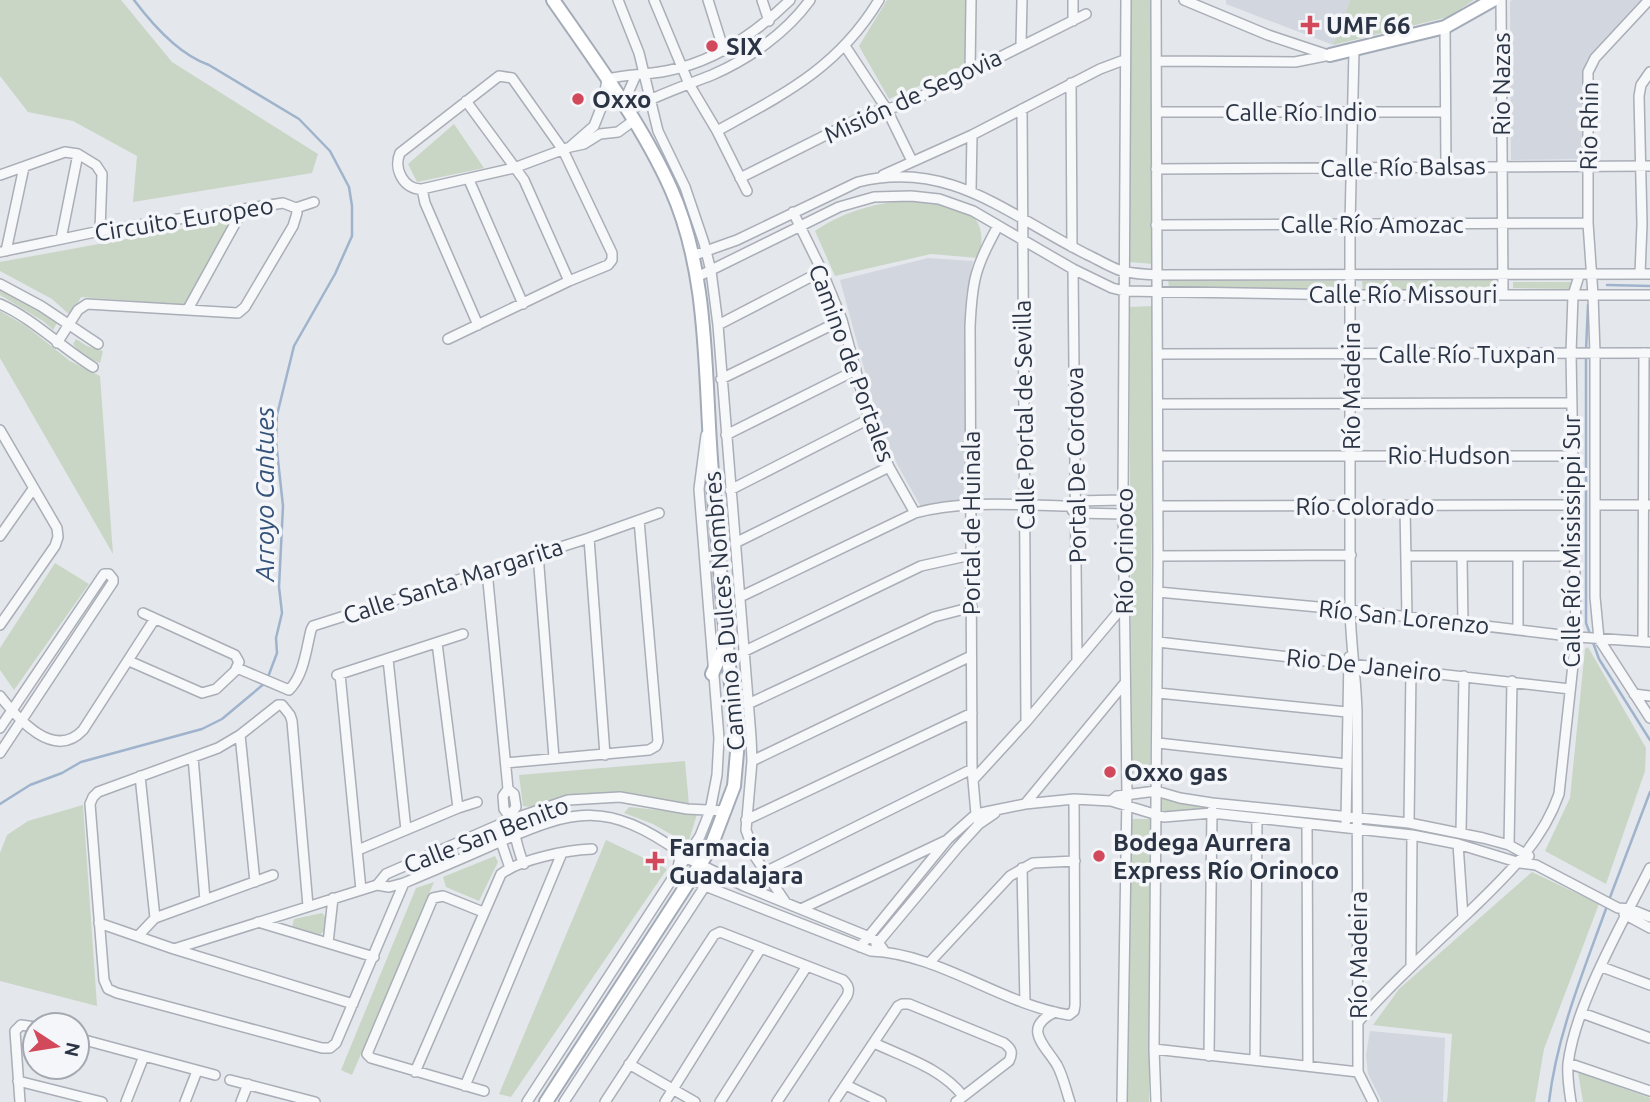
<svg xmlns="http://www.w3.org/2000/svg" width="1650" height="1102" font-family="Ubuntu,sans-serif">
<style>
.built{fill:#d2d6de}
.green{fill:#c9d6c5}
.lines{fill:none;stroke-linecap:round;stroke-linejoin:round}
.stream{stroke:#9fb4cc;stroke-width:2.5}
.minor-casing{stroke:#a9aeb7;stroke-width:12}
.major-casing{stroke:#a3abb8;stroke-width:16}
.minor{stroke:#f7f8fa;stroke-width:9}
.major{stroke:#fff;stroke-width:12}
.poi-dot{fill:#d1495b;stroke:#f4f6f9;stroke-width:2.5}
.labels{text-anchor:middle;dominant-baseline:central;stroke-width:7;stroke-linejoin:round;paint-order:stroke}
.poi-label{font-size:24px;font-weight:bold;fill:#2b3445;stroke:#f4f6f9;text-anchor:start}
.street-label{font-size:24px;fill:#2b3445;stroke:#f4f6f9}
.water-label{font-size:26px;font-style:italic;fill:#34527a;stroke:#f4f6f9}
</style>
<rect width="100%" height="100%" fill="#e4e7ec"/>
<path class="built" d="M1226,0H1350L1333,45L1226,4Z
M1512,0H1644L1586,61L1584,159L1511,160L1510,2Z
M928,258L973,261L966,295V499L921,507L897,464L878,419L840,280Z
M1370,1031L1445,1038L1443,1102H1382L1368,1074L1366,1055Z"/>
<path class="green" d="M0,0H121L172,62L318,154L312,173L133,202L137,156L73,121L28,112L0,76Z
M887,0H968L967,65L889,99L859,46Z
M1131,0H1152L1153,264L1129,262Z
M1350,0H1474L1448,17L1333,45Z
M454,124L484,168L417,182L408,164Z
M914,199C951,206 994,206 978,258L931,254L835,276L815,231C846,210 877,203 914,199Z
M236,219L188,305L81,297L71,316L52,299L0,271V262Z
M1168,280L1347,281L1348,289L1169,287Z
M1493,280V291L1363,290L1362,281Z
M1513,282H1575L1570,289L1513,288Z
M0,286L57,323L53,330L43,321L0,295Z
M1153,306L1150,780L1132,781L1129,307Z
M0,311L26,326L70,361L100,376L113,554L0,358Z
M76,339L87,346L103,351L100,363L82,355L73,344Z
M55,563L89,584L14,690L0,670V648Z
M1588,647L1646,748L1645,771L1606,884L1545,851L1570,798L1585,649Z
M685,761L689,805C653,797 613,792 575,794C557,795 541,810 523,806L519,775Z
M1160,794L1203,808L1160,814Z
M83,805L97,1006L0,981V853L7,835L28,821Z
M629,807L697,814L688,844L653,824L624,813Z
M1131,819H1150L1149,1102H1128Z
M606,840L667,869L511,1097L499,1094Z
M495,856L498,862L479,901L446,887L443,877Z
M1532,872L1599,904L1544,1049L1535,1102H1447L1452,1034L1373,1025L1399,989Z
M434,882L352,1075L341,1070L416,888Z
M322,913C329,919 327,929 320,935L292,928L294,919Z
M1578,1072L1650,1098V1102H1583Z"/>
<g class="lines">
<path class="stream" d="M134,0C152,24 180,55 209,65L299,119L330,151L349,187L352,206V236L335,274L294,346L277,415L276,442L283,506L279,587L282,613L276,638L277,653L268,677
M1607,285L1650,286
M1586,350L1588,305
M1586,357V623L1599,659L1650,740
M0,804L30,785L62,773L81,762L202,729L222,719L265,683
M1609,900L1650,792
M1549,1102C1557,1034 1584,970 1607,906"/>
<defs>
<path id="minor" d="M618,0L639,53L658,131L685,187L704,243L711,271L718,325L751,737L752,761L746,830L756,858L786,903
M654,0L689,84L717,131L747,191
M708,0L724,51
M762,0L769,21
M1184,0L1268,35L1325,54
M1501,0L1503,294
M1649,0L1595,58L1588,72V223L1593,295L1595,353V597L1599,639L1650,718
M1073,21V0
M1445,27L1446,167
M1021,45L1022,0
M845,46L886,108L912,161
M1354,50L1350,224V610C1351,645 1356,678 1357,712L1358,1072L1373,1102
M1157,61L1295,62L1330,55
M970,72L971,0
M1071,83L1072,247
M466,101L524,180L569,281
M623,104L636,75
M1022,109L1026,722
M627,111C654,96 684,86 712,75C749,59 786,33 810,0
M1157,112H1445
M717,131C784,94 838,68 879,0
M570,147L594,126L603,103L607,79C626,74 646,75 666,71C715,62 755,34 790,0
M1156,169L1650,166
M0,175L65,152L78,154L96,165L102,174L100,231
M883,175L972,135L1100,69L1124,60
M740,178L872,112L904,105L1086,14
M469,180L523,304
M422,189L425,203L478,325
M971,190L972,135
M296,208L314,202
M793,212L822,271L842,320L869,419L889,467L915,513
M1156,225L1588,223
M61,239L78,154
M6,251L24,167
M0,252L100,231L283,203L296,208
M692,256L737,240L858,182C950,159 1008,215 1086,254C1097,259 1108,266 1119,270C1130,274 1145,274 1157,275L1650,274
M1073,269L1077,661
M1640,274L1642,224L1639,96L1641,85L1650,72
M697,277L839,207L874,197L911,196L939,199L973,211L1073,269L1112,288L1124,291L1351,295H1650
M0,284L41,306L98,344
M0,304C32,318 62,348 93,367
M188,309L242,211
M718,325L822,271
M448,339L569,281L608,265L612,260V253L563,150L512,78L499,76L400,153C393,169 404,190 422,189L514,168L570,147L584,144L600,134L618,132L633,121
M57,343L78,310L87,304L238,313L245,307L293,226L297,213L296,208
M1159,354L1650,353
M721,379L842,320
M1158,404L1571,403
M0,430L57,528L58,537L55,546L0,625
M726,435L856,370
M1158,456H1573
M730,490L869,419
M1595,505H1650
M1158,506L1572,505
M1405,507L1407,617
M1072,510L1077,513L1123,514
M0,536L33,489
M589,538L605,755
M735,543L889,467
M538,554L554,758
M1158,556L1351,555
M1406,556H1574
M1462,556L1463,624
M487,571L508,789L514,794L516,807L510,815
M1158,592L1350,610L1578,637L1650,642
M740,597L915,513C964,500 1017,505 1068,506L1077,501L1123,500
M1518,630V556
M1643,641L1644,353
M1158,642L1570,689
M437,643L458,808
M743,652L921,566L971,555
M388,659L406,830
M129,661L202,693L216,689L235,671L239,662L235,655L143,613
M237,668L289,690C304,675 306,650 311,630L313,626L589,538L659,513
M340,674L361,890
M337,675L463,634
M1158,693L1347,712
M1634,694L1650,696
M0,696C18,719 54,761 83,730L154,620
M748,704L934,617L972,607
M0,728L104,574H109L113,579V582L0,753
M240,735L255,882
M1158,743L1347,764
M193,757L205,900
M752,761L971,656
M506,763L649,750L656,746L658,741L639,520
M140,776L155,918
M973,780L1026,722L1125,604
M508,789L503,796L504,809C514,819 516,849 524,864
M1111,801L1117,796L1156,791L1180,798L1212,803L1409,823L1483,838L1509,845L1529,856
M1025,804L1124,684
M746,820L972,713
M1346,821L1349,657
M1409,823L1411,670
M979,824L976,814L972,769L970,327C972,281 975,267 998,226
M1307,824L1308,1066
M496,827L510,868
M1461,832L1464,676
M1458,844L1463,917
M1509,845L1512,681
M358,850L458,808L477,802
M687,858L744,886L867,936L878,942L885,952
M1022,868L1025,1003
M678,872L705,886L871,951C941,954 1000,1004 1069,1015L1074,1011L1075,1005L1074,799
M765,872L972,769
M377,885L386,874L510,820L568,800L620,797L687,809L726,811
M308,906L292,721L290,715L282,705H278L240,735L218,748L98,792L93,797L90,804L104,980L108,989L117,993L322,1048H330L336,1043L404,883
M801,909L945,841
M483,912L443,896L433,898L367,1054L371,1058L484,1091
M1624,914L1650,928
M258,922L374,957
M99,923L174,949L353,1004
M138,936L155,918L273,875
M328,943L333,898
M876,945L958,847L979,824L995,813
M860,947L948,839L976,814L1025,804L1074,799L1111,801L1164,817L1212,813L1412,835L1458,844L1520,863L1536,865L1618,908L1630,909L1650,917
M174,949L377,885L389,887L404,883C435,870 466,857 497,843C576,808 607,801 681,853L678,867
M929,963L1010,876L1033,863L1075,861
M1411,966L1412,835
M1602,967L1650,985
M1055,1012C1022,1028 1044,1044 1057,1065C1063,1076 1066,1090 1070,1102
M1582,1013L1650,1038
M1358,1022C1392,983 1431,948 1469,912C1505,877 1542,843 1559,794L1576,637L1571,353L1573,295L1579,276
M77,1038L215,1075
M874,1043C906,1058 941,1068 963,1096
M1154,1049L1358,1072
M1209,1056L1212,810
M1255,1060L1257,819
M1568,1063L1650,1091
M629,1064L695,1102
M415,1072L501,874C521,859 567,850 592,849
M230,1080L315,1102
M18,1081L102,1102
M846,1085L881,1102
M465,1086L562,853
M20,1102L15,1031L21,1025L35,1027
M126,1102L144,1056
M185,1102L197,1071
M241,1102L248,1084
M527,1102L700,836L710,811L717,775L719,738L699,489L706,435
M564,1102L705,886
M605,1102L714,935L720,932L843,980C848,985 850,989 847,996L777,1102
M665,1102L761,948
M720,1102L807,966
M834,1102L898,1006L902,1004H909L1004,1043C1012,1049 1013,1053 1009,1061L956,1102
M1122,1102L1127,794L1123,500L1126,0
M1156,1102L1154,1049L1158,556L1156,0
M1571,1102C1569,1089 1567,1077 1568,1064C1575,1005 1623,922 1650,868"/>
<path id="major" d="M1330,55L1445,27L1493,0
M712,674L726,644
M546,1102L710,849L734,786L737,752C736,717 730,681 727,646C721,588 717,530 712,472C704,378 710,276 671,189C642,124 594,59 553,0"/>
</defs>
<use href="#minor" class="minor-casing"/>
<use href="#major" class="major-casing"/>
<use href="#minor" class="minor"/>
<use href="#major" class="major"/>
</g>
<g class="poi-dot">
<path d="M1306.5 14.5h7v7h7v7h-7v7h-7v-7h-7v-7h7z"/>
<circle cx="712" cy="46" r="7"/>
<circle cx="578" cy="99" r="7"/>
<circle cx="1110" cy="772" r="7"/>
<circle cx="1099" cy="856" r="7"/>
<path d="M651.5 850.5h7v7h7v7h-7v7h-7v-7h-7v-7h7z"/>
</g>
<g class="labels">
<g class="poi-label">
<text x="1326" y="25">UMF 66</text>
<text x="726" y="46">SIX</text>
<text x="592" y="99">Oxxo</text>
<text x="1124" y="772">Oxxo gas</text>
<text x="1113" y="842">Bodega Aurrera<tspan x="1113" dy="28">Express Río Orinoco</tspan></text>
<text x="669" y="847">Farmacia<tspan x="669" dy="28">Guadalajara</tspan></text>
</g>
<g class="street-label">
<text transform="translate(1501 84) rotate(-90)">Rio Nazas</text>
<text transform="translate(913 96) rotate(-25)">Misión de Segovia</text>
<text x="1301" y="112">Calle Río Indio</text>
<text transform="translate(1589 126) rotate(-89)">Rio Rhin</text>
<text transform="translate(1403 167) rotate(-1)">Calle Río Balsas</text>
<text transform="translate(184 219) rotate(-9)">Circuito Europeo</text>
<text x="1372" y="224">Calle Río Amozac</text>
<text x="1403" y="294">Calle Río Missouri</text>
<text x="1467" y="354">Calle Río Tuxpan</text>
<text transform="translate(852 363) rotate(70)">Camino de Portales</text>
<text transform="translate(1351 386) rotate(-90)">Río Madeira</text>
<text transform="translate(1024 415) rotate(-91)">Calle Portal de Sevilla</text>
<text x="1449" y="455">Rio Hudson</text>
<text transform="translate(1076 465) rotate(-91)">Portal De Cordova</text>
<text x="1365" y="506">Río Colorado</text>
<text transform="translate(971 523) rotate(-90)">Portal de Huinala</text>
<text transform="translate(1571 541) rotate(-90)">Calle Río Mississippi Sur</text>
<text transform="translate(1124 551) rotate(-90)">Río Orinoco</text>
<text transform="translate(453 581) rotate(-18)">Calle Santa Margarita</text>
<text transform="translate(724 611) rotate(-95)">Camino a Dulces Nombres</text>
<text transform="translate(1404 617) rotate(6)">Río San Lorenzo</text>
<text transform="translate(1364 665) rotate(6)">Rio De Janeiro</text>
<text transform="translate(486 835) rotate(-21)">Calle San Benito</text>
<text transform="translate(1358 955) rotate(-90)">Río Madeira</text>
</g>
<g class="water-label">
<text transform="translate(264 494) rotate(-90)">Arroyo Cantues</text>
</g>
</g>
<g transform="translate(56 1046) rotate(102)"><circle r="33" fill="#f4f6f9" stroke="#a4a8b1" stroke-width="2"/>
<path d="M0-5L12 26L0 18L-12 26Z" fill="#d1495b"/>
<text y="-10" font-size="19" font-weight="bold" text-anchor="middle" fill="#2b3445">N</text>
</g>
</svg>
